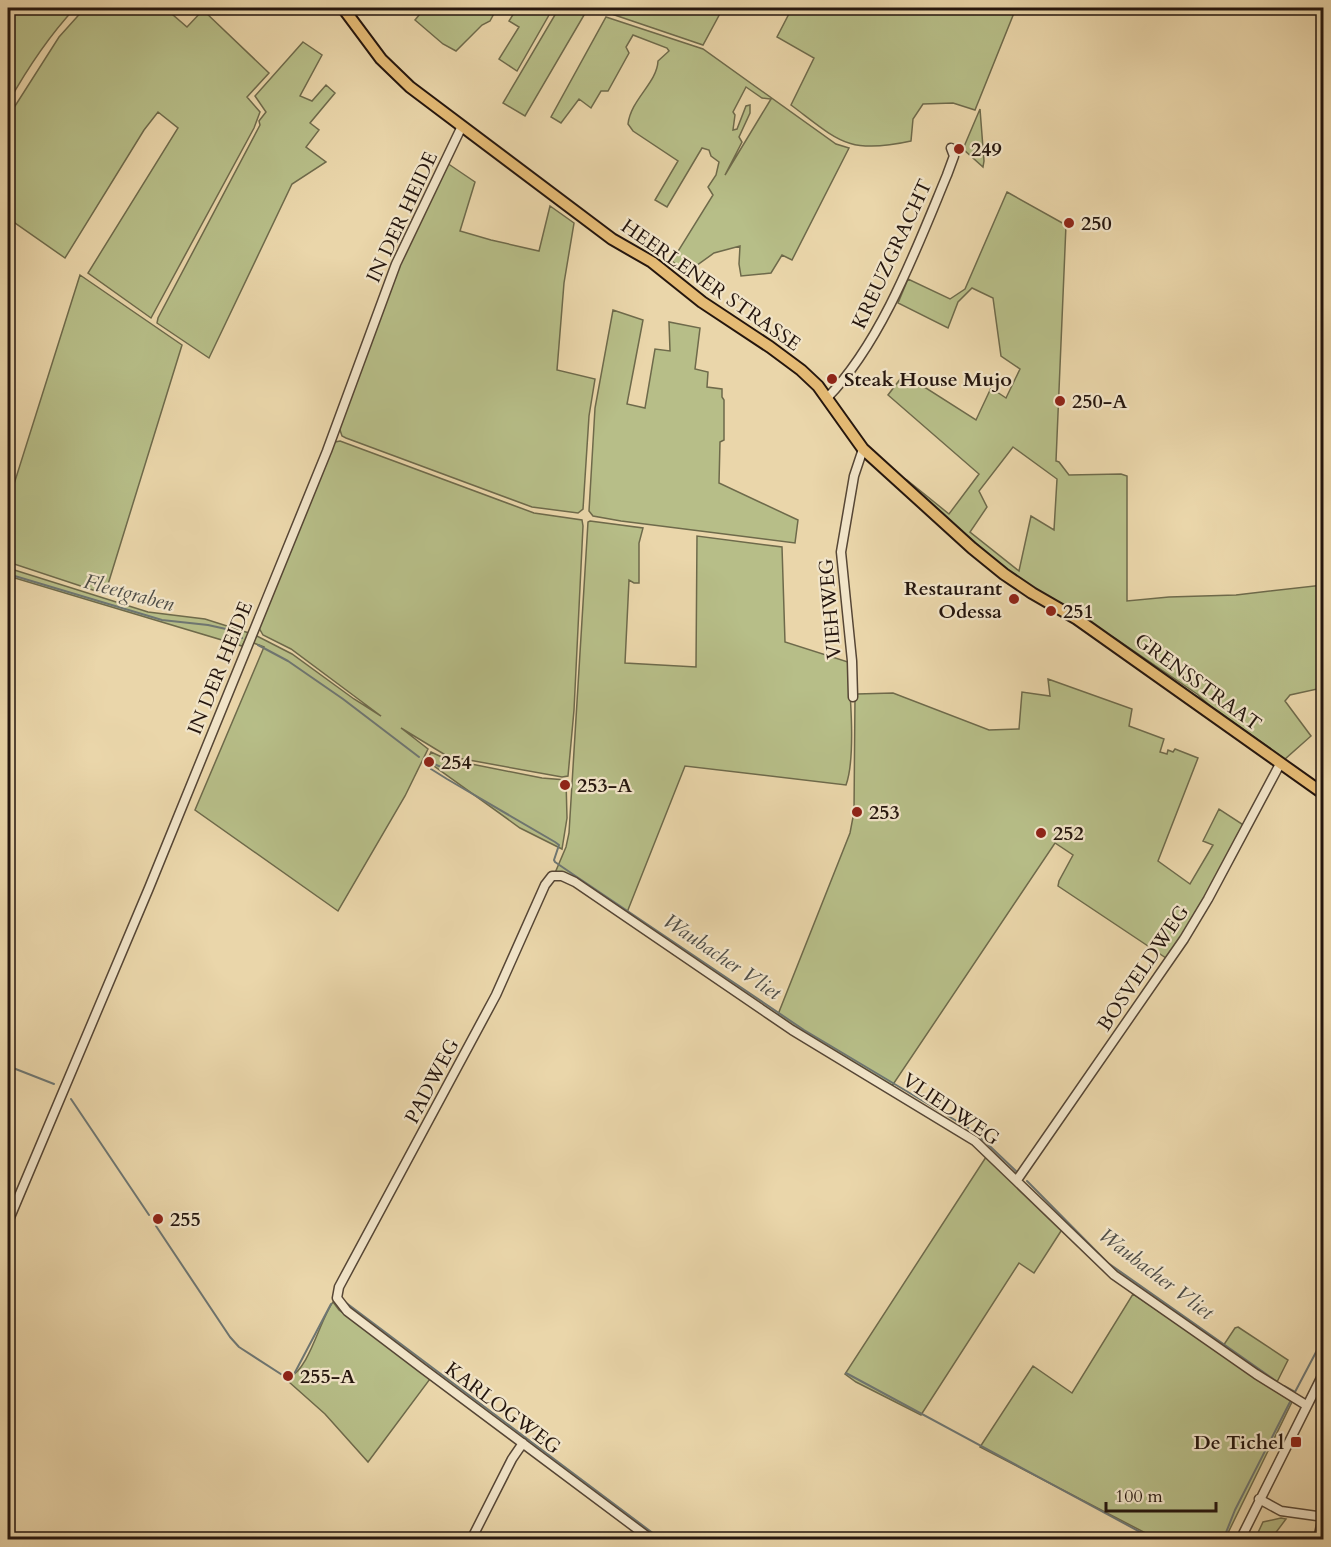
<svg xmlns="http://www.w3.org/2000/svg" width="1331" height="1547" font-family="Cardo,serif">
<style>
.green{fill:#b7be88;stroke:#6e6a4b;stroke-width:1.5;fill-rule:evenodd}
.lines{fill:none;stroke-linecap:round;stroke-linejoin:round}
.stream{stroke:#6e7672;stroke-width:2}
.minor-casing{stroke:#564635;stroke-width:11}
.major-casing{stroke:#25160e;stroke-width:14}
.minor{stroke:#f1e4c8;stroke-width:8}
.major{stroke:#e5bb75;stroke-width:10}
.poi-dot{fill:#8f2418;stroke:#f1e4c8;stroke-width:2}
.labels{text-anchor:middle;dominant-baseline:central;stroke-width:4.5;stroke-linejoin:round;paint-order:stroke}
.poi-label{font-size:20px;font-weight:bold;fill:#25160e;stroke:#f1e4c8;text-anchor:start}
.street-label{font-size:20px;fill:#25160e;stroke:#f1e4c8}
.water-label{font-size:21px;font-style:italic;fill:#4f4e48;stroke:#f1e4c8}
</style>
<rect width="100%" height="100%" fill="#ead6aa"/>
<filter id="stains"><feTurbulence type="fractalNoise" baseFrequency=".00333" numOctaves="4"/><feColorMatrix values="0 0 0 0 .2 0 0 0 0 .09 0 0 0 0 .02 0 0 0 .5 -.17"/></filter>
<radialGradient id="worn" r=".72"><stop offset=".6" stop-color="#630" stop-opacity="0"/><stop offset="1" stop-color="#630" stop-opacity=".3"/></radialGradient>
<path class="green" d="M8,8H75C49,36 27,69 8,103Z
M85,8H176L172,14L187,27L203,10L269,73L247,97L260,112L254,128L151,318L88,273L178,128L158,112L144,130L65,258L8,218V117L59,37Z
M425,8H497L490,21L482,25L456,51L443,44L415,20Z
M517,8H553L517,71L499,59L519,27L509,21Z
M559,8H577L587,10L525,116L503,103Z
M594,8H723L703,45Z
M792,8H1016L975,110L953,103L923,104L913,119L911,141C848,155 839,141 791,105L814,58L777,37Z
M606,17L703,49L836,144L849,148L792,260L782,255L771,273L741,276L739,264L740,246L714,253L686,273L672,261L713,195L708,187L716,175L719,162L711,156L709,150L702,148L667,207L655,200L678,161L633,131L628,124C631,99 657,83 658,61L669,51L667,48L633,35L626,47L629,53L608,91H601L591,108L579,99L561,123L551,117ZM746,87L762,98L771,99L725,175L742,142L739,137L750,113V105L746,106L737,129L733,130L735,115L733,112Z
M303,42L322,55L300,96L312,101L326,85L335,93L310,123L319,130L306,147L326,162L292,184L209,358L157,323L158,318L260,125L259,121L266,112L255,96Z
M980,109L984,161L983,167L963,149Z
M447,163L475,182L460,231L491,240L539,251L550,206L574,223L564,283L557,370L595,379L589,416L583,509L578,513L532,507L346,438L342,436L339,427L401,260Z
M1007,192L1066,225L1056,461L1059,462L1069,475L1121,474L1127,476V601L1169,597L1236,595L1323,585L1322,688L1290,695L1285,701L1311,736L1285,759L1208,704L1197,694L1116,639L1022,583L900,478L902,477L907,480L949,514L979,474L888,395L904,374L976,420L991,388L1006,398L1020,369L1001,356L993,298L972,288L958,302L948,328L898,303L908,279L950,299L965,289ZM1013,447L1057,479L1054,530L1031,516L1019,571L970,532L987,507L979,491Z
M80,275L182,345L105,594L8,562V503Z
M613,310L643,320L627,404L645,408L655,349L670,351L669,322L700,328L695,369L708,372L707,387L722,389V397L724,400V440L720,442L719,483L798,520L795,543L621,521L593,516L589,511L595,408Z
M340,441L534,513L582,520L583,526L574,710L568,776L562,777L447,756L401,728L428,749L405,796L338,911L195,810L264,647L251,642L255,635L292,654L354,699L381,716L291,649L263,635L259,628L335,442Z
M590,521L643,528L639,543V583H634L629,580L625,663L696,667L697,536L782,547L785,642L848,662C850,692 856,758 846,785L685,766L626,915L555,873L566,847L569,833L588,522Z
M8,568L148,612L205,619L249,633L242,646L8,576Z
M1048,679L1132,709L1129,726L1164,739L1160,752L1167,754L1168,750L1173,752L1175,749L1198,758L1158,861L1190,884L1213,845L1203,841L1219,809L1245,826L1169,960L1058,886L1059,881L1073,855L1055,843L892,1086L777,1017L850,833L854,812L855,697L857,694L893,693L989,730L1019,729L1022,692L1050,696Z
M431,752L446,759L542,778L566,780L567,818L562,849L520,828L427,761Z
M988,1154L1060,1227L1061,1231L1034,1273L1019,1263L921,1415L856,1382L845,1374Z
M1133,1294L1292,1402L1225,1539H1157L980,1447L1033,1366L1072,1393Z
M333,1302L339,1310L430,1379L368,1462L325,1414L289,1382V1377C309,1370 320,1319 333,1302Z
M1238,1327L1288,1360L1276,1384L1223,1346L1235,1328Z
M1281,1518L1286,1519L1271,1539H1255L1263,1522Z"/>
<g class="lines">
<path class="stream" d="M8,574L162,620L208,625L226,629L242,638
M258,645L288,661L343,699L419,757
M430,762L431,769L447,779L555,842L559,845L554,860L555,862L574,875L804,1030L975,1132L1017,1172
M430,762L443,768H450
M8,1066L54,1084
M71,1099L149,1215
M1027,1181L1108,1263L1276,1381
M156,1226L230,1337L239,1347L287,1378H292L331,1304
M345,1302L662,1540
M846,1373L1155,1540
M1284,1386L1295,1392L1324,1337
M1223,1540L1235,1510L1290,1402"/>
<defs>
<path id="minor" d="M827,398C882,342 917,247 947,175L954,156L951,148
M853,697L852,661L841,552L854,476L863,449
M1017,1180L1184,939L1208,899L1280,764
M8,1222L149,888L327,451L396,264L462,126
M1259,1499L1281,1511L1324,1517
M471,1540L512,1459L523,1443
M652,1540L422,1368L347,1311L337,1298L339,1287L496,995L545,885L552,876H562L575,882L792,1030L975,1141L1114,1275L1256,1374L1306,1405
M1240,1540L1324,1372
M1318,1540L1324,1510"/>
<path id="major" d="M343,8L381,59L410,87L612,239L652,262L702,302L770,347L801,370L818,386L863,449L972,548L1004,574L1032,593L1077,619L1324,794"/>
</defs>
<use href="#minor" class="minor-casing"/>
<use href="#major" class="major-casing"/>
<use href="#minor" class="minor"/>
<use href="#major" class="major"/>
</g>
<g class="poi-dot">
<circle cx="959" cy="149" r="6"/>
<circle cx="1069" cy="223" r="6"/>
<circle cx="832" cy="379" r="6"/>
<circle cx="1060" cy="401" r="6"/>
<circle cx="1014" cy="599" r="6"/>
<circle cx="1051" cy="611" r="6"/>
<circle cx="429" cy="762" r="6"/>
<circle cx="565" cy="785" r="6"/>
<circle cx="857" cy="812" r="6"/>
<circle cx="1041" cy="833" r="6"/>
<circle cx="158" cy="1219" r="6"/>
<circle cx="288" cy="1376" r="6"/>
<rect x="1290" y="1436" width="12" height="12" rx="3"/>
</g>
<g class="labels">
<g class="poi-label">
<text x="971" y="149">249</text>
<text x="1081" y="223">250</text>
<text x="844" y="379">Steak House Mujo</text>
<text x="1072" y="401">250-A</text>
<text x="1002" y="588" text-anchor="end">Restaurant<tspan x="1002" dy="23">Odessa</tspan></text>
<text x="1063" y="611">251</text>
<text x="441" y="762">254</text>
<text x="577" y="785">253-A</text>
<text x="869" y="812">253</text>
<text x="1053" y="833">252</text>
<text x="170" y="1219">255</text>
<text x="300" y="1376">255-A</text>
<text x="1284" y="1442" text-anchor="end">De Tichel</text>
</g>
<g class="street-label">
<text transform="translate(402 217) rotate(-65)">IN DER HEIDE</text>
<text transform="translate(892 254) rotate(-65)">KREUZGRACHT</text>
<text transform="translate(711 285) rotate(35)">HEERLENER STRASSE</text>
<text transform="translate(830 609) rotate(-95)">VIEHWEG</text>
<text transform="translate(220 668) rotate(-68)">IN DER HEIDE</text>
<text transform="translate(1198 682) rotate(36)">GRENSSTRAAT</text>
<text transform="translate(1143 968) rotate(-56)">BOSVELDWEG</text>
<text transform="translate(432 1081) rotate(-62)">PADWEG</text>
<text transform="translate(951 1109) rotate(34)">VLIEDWEG</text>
<text transform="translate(503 1408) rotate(37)">KARLOGWEG</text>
</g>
<g class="water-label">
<text transform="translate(129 593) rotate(15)">Fleetgraben</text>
<text transform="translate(722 957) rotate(34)">Waubacher Vliet</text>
<text transform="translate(1156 1274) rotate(37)">Waubacher Vliet</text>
</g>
</g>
<rect width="1331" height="1547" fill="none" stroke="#ead6aa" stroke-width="30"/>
<rect x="9" y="9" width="1313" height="1529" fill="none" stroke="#25160e" stroke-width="3"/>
<rect x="15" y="15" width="1301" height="1517" fill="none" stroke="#25160e" stroke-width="1.5"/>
<path d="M1106 1502v9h110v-9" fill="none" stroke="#25160e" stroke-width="3"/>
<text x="1115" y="1502" font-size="18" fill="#25160e" stroke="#f1e4c8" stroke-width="4.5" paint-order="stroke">100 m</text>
<rect width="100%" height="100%" filter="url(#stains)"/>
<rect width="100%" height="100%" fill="url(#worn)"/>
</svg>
